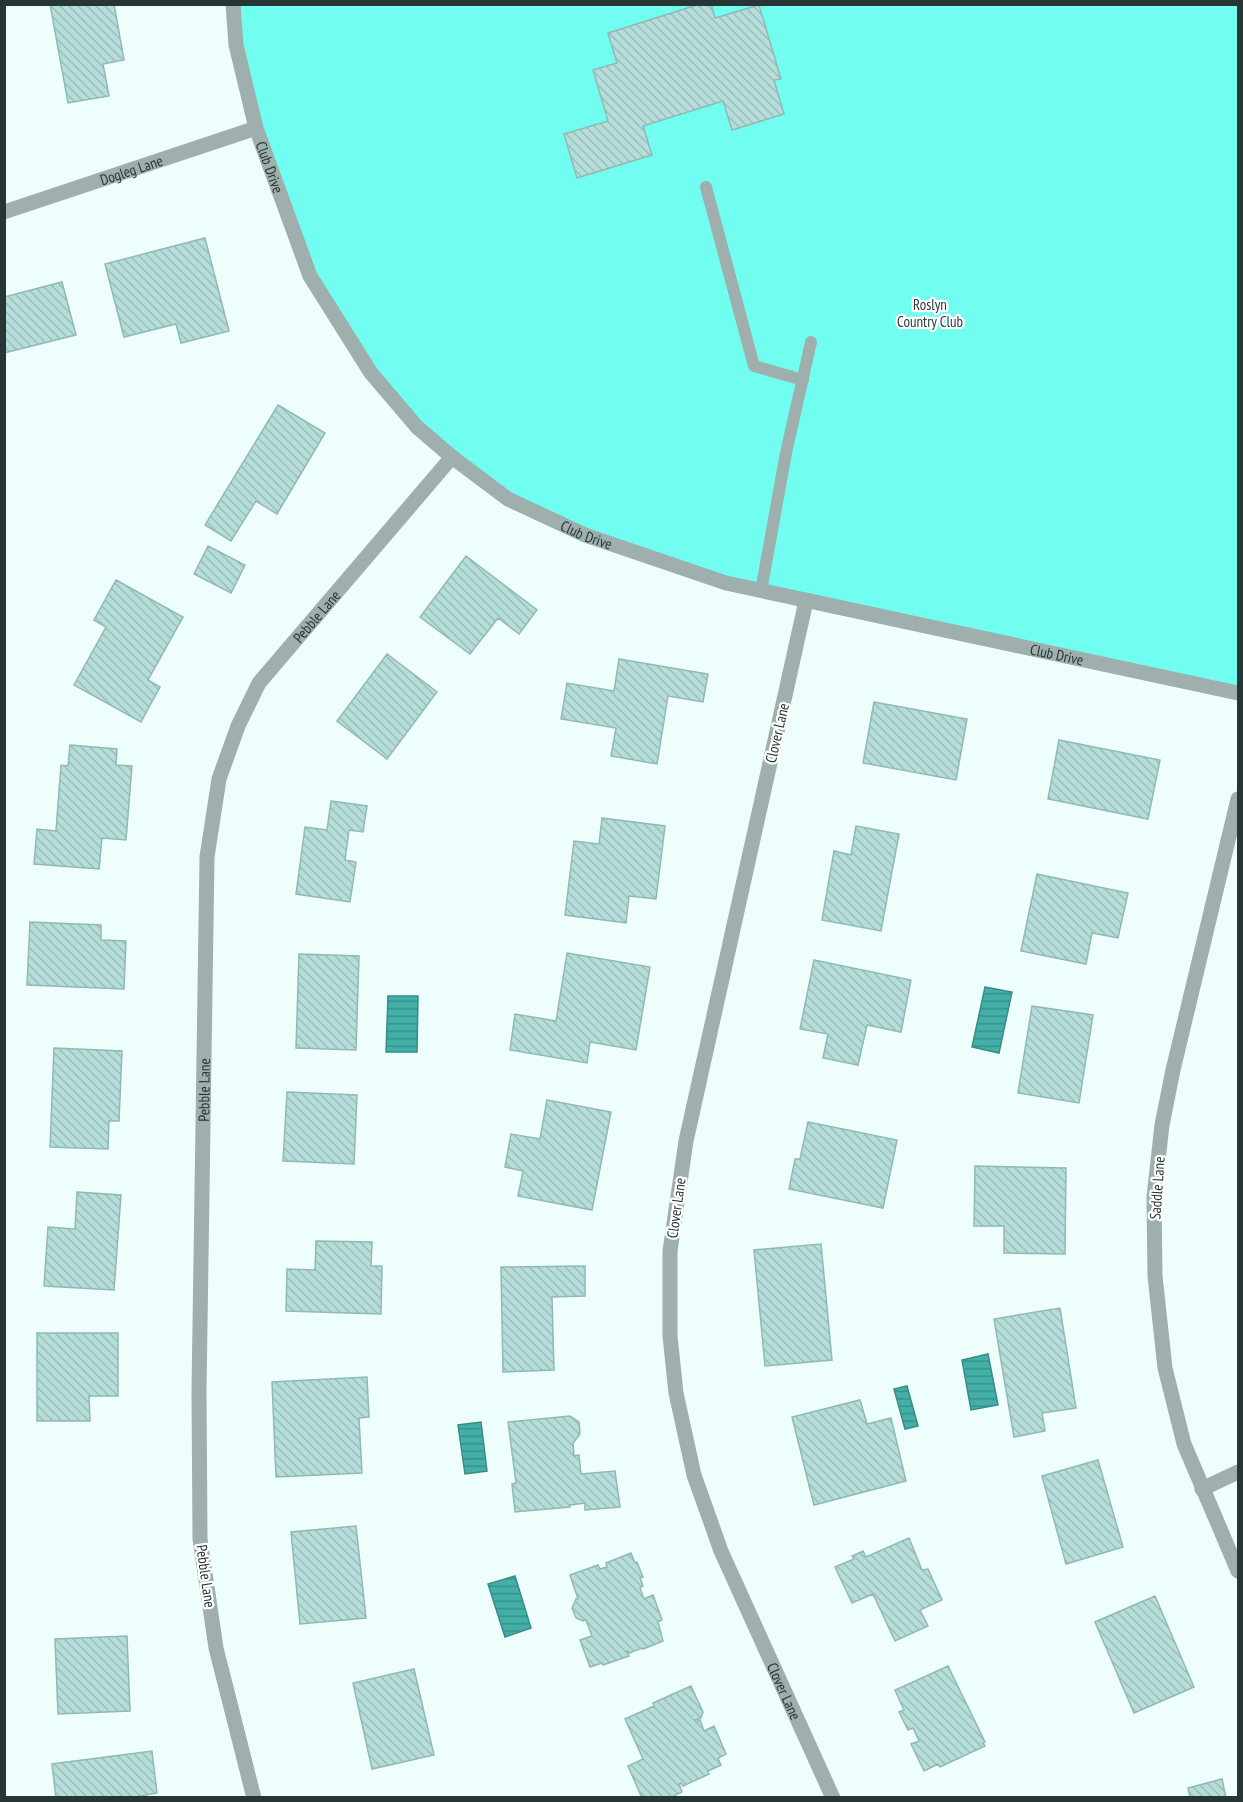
<svg xmlns="http://www.w3.org/2000/svg" width="1243" height="1802" font-family="'PT Sans Narrow',sans-serif">
<style>
.park{fill:#72fdf1}
.water{fill:url(#water-rules);stroke:#3a8b85;stroke-width:1.5}
.building{fill:url(#building-back-hatch);stroke:#91b9b4;stroke-width:1.5}
.lines{fill:none;stroke-linecap:round;stroke-linejoin:round}
.lane{stroke:#9eafad;stroke-width:12}
.street{stroke:#9eafad;stroke-width:15}
.labels{text-anchor:middle;dominant-baseline:central;stroke-width:4.5;stroke-linejoin:round;paint-order:stroke}
.street-label{font-size:15px;fill:#263634;stroke:#fff}
.park-label{font-size:15px;fill:#243c3a;stroke:#fff}
</style>
<defs>
<pattern id="water-rules" width="6" height="5" patternUnits="userSpaceOnUse" patternTransform="scale(1.5)"><rect width="6" height="5" fill="#43b0a8"/><path d="M0 2.5h6" fill="none" stroke="#38908a"/></pattern>
<pattern id="building-back-hatch" width="6" height="6" patternUnits="userSpaceOnUse" patternTransform="scale(1.5)"><rect width="6" height="6" fill="#b5ddd9"/><path d="M-1 5l2 2M0 0l6 6M5-1l2 2" fill="none" stroke="#9cbebb"/></pattern>
</defs>
<rect width="100%" height="100%" fill="#eefefc"/>
<path class="park" d="M233,5H1238V696L726,583L508,499L439,448L371,373L310,276L256,127Z"/>
<path class="water" d="M985,987L1012,992L999,1053L972,1047Z
M388,996H418L417,1052H386Z
M988,1354L998,1405L971,1410L962,1360Z
M907,1386L918,1426L905,1429L894,1389Z
M481,1422L487,1471L465,1474L458,1425Z
M515,1576L531,1628L505,1637L488,1584Z"/>
<path class="building" d="M50,4H114L124,60L103,64L109,96L68,103Z
M700,4H711L715,18L759,5L781,79L774,80L784,114L732,130L723,101L643,126L652,155L577,178L564,134L608,121L593,70L617,63L608,33Z
M205,238L229,331L181,343L176,324L124,337L105,264Z
M62,282L76,335L4,353V297Z
M278,405L325,433L277,514L256,501L231,541L205,525Z
M208,546L245,565L231,593L194,574Z
M466,556L537,610L519,634L498,618L470,654L420,617Z
M116,580L183,617L148,680L160,687L141,722L74,685L106,627L94,620Z
M387,654L437,692L387,759L337,721Z
M619,659L708,674L703,702L668,696L657,764L611,756L616,728L561,719L567,683L614,691Z
M874,702L967,719L956,780L863,763Z
M1059,740L1160,760L1148,819L1048,799Z
M70,745L117,749L116,765L132,766L126,840L102,838L99,869L34,864L37,829L56,831L61,765L68,766Z
M331,801L367,806L363,832L349,830L345,860L356,862L350,902L296,894L305,827L327,830Z
M602,818L665,826L656,899L629,896L626,923L565,915L574,841L599,844Z
M856,826L899,834L881,931L822,920L834,851L851,855Z
M1037,874L1128,893L1118,938L1092,933L1086,964L1021,951Z
M30,922L101,925V940L126,941L124,989L27,985Z
M567,953L650,967L636,1050L590,1042L587,1063L510,1050L515,1014L556,1021Z
M299,954L359,956L356,1050L296,1048Z
M814,960L911,980L901,1032L867,1025L858,1065L823,1058L828,1034L800,1029Z
M1032,1006L1093,1015L1079,1103L1018,1093Z
M54,1048L122,1051L119,1121H109L108,1149L50,1147Z
M287,1092L357,1095L354,1164L283,1161Z
M547,1100L611,1112L592,1210L518,1196L523,1171L505,1167L511,1134L540,1139Z
M808,1122L897,1140L883,1208L789,1189L795,1159H800Z
M975,1166L1066,1168L1065,1254L1004,1253V1226H974Z
M77,1192L121,1195L114,1290L44,1286L48,1227L75,1229Z
M316,1241L372,1242L371,1266H382L381,1314L286,1311L287,1269L315,1270Z
M821,1244L832,1360L765,1366L754,1250Z
M585,1266V1296L552,1297L554,1370L503,1372L501,1267Z
M1060,1308L1076,1408L1042,1413L1045,1431L1014,1437L994,1319Z
M37,1333H118V1396H89L90,1421H37Z
M367,1377L369,1417L359,1418L362,1473L276,1477L272,1382Z
M860,1400L867,1424L891,1418L906,1481L814,1505L792,1417Z
M570,1416L579,1422L580,1434L573,1443L574,1456L579,1455L581,1474L615,1471L620,1507L585,1510V1503L570,1505V1507L515,1512L512,1484L516,1483L508,1422Z
M1098,1460L1123,1547L1066,1564L1042,1476Z
M356,1526L366,1618L300,1624L291,1532Z
M909,1538L922,1570L928,1569L942,1600L920,1610L928,1626L895,1641L873,1594L852,1603L835,1567L854,1559L852,1556L863,1551L866,1557Z
M631,1553L635,1563L637,1562L643,1577L640,1578L643,1586L640,1588L644,1599L653,1595L662,1620L658,1622L663,1641L643,1649L642,1648L629,1653L627,1650L629,1656L603,1665L602,1663L590,1667L580,1640L592,1636L586,1620L583,1621L576,1618L572,1608L576,1599H578L570,1575L598,1565L600,1569L607,1567L606,1563Z
M1155,1596L1194,1687L1134,1713L1095,1622Z
M127,1636L130,1711L58,1714L55,1639Z
M948,1666L985,1742L983,1743L985,1746L940,1767L938,1764L924,1771L911,1744L919,1741L913,1728L908,1730L899,1712L904,1710L895,1690Z
M414,1669L434,1755L372,1769L353,1683Z
M691,1686L703,1712L701,1718L695,1720L696,1722L700,1720L704,1731L714,1726L726,1754L718,1758L721,1765L708,1771L709,1774L683,1786L681,1783L679,1784L682,1792L670,1798H642L628,1766L643,1759L625,1719L654,1706L653,1703Z
M152,1751L157,1793L131,1798H56L52,1764Z
M1222,1779L1226,1798H1190L1188,1788Z"/>
<g class="lines">
<path class="lane" d="M706,187L754,366L803,380
M761,591L786,453L811,342"/>
<g class="street">
<path id="s1" d="M233,4L236,45L256,128L310,276L371,373L417,427L452,457L508,499L585,535L726,583L1238,693"/>
<path id="s2" d="M4,212L256,128"/>
<path id="s3" d="M806,601L686,1141L670,1251V1336L676,1393L694,1475L721,1551L833,1798"/>
<path d="M1238,799L1173,1070L1162,1125L1154,1197L1155,1276L1165,1368L1184,1444L1238,1571"/>
<path d="M1202,1489L1238,1472"/>
<path id="s4" d="M254,1798L216,1648L200,1539L199,1392L207,857L219,779L238,726L259,683L452,457"/>
</g>
</g>
<g class="labels">
<g class="street-label">
<text stroke="none"><textPath href="#s1" startOffset="168">Club Drive</textPath></text>
<text stroke="none"><textPath href="#s2" startOffset="134">Dogleg Lane</textPath></text>
<text stroke="none"><textPath href="#s1" startOffset="672">Club Drive</textPath></text>
<text stroke="none"><textPath href="#s4" startOffset="1218">Pebble Lane</textPath></text>
<text stroke="none"><textPath href="#s1" startOffset="1158">Club Drive</textPath></text>
<text transform="translate(777 733) rotate(-77)">Clover Lane</text>
<text stroke="none"><textPath href="#s4" startOffset="714">Pebble Lane</textPath></text>
<text transform="translate(1157 1188) rotate(-86)">Saddle Lane</text>
<text transform="translate(676 1208) rotate(-82)">Clover Lane</text>
<text transform="translate(206 1576) rotate(82)">Pebble Lane</text>
<text stroke="none"><textPath href="#s3" startOffset="1125">Clover Lane</textPath></text>
</g>
<g class="park-label">
<text x="930" y="304">Roslyn<tspan x="930" dy="17">Country Club</tspan></text>
</g>
</g>
<rect width="1243" height="1802" fill="none" stroke="#263634" stroke-width="12"/>
</svg>
